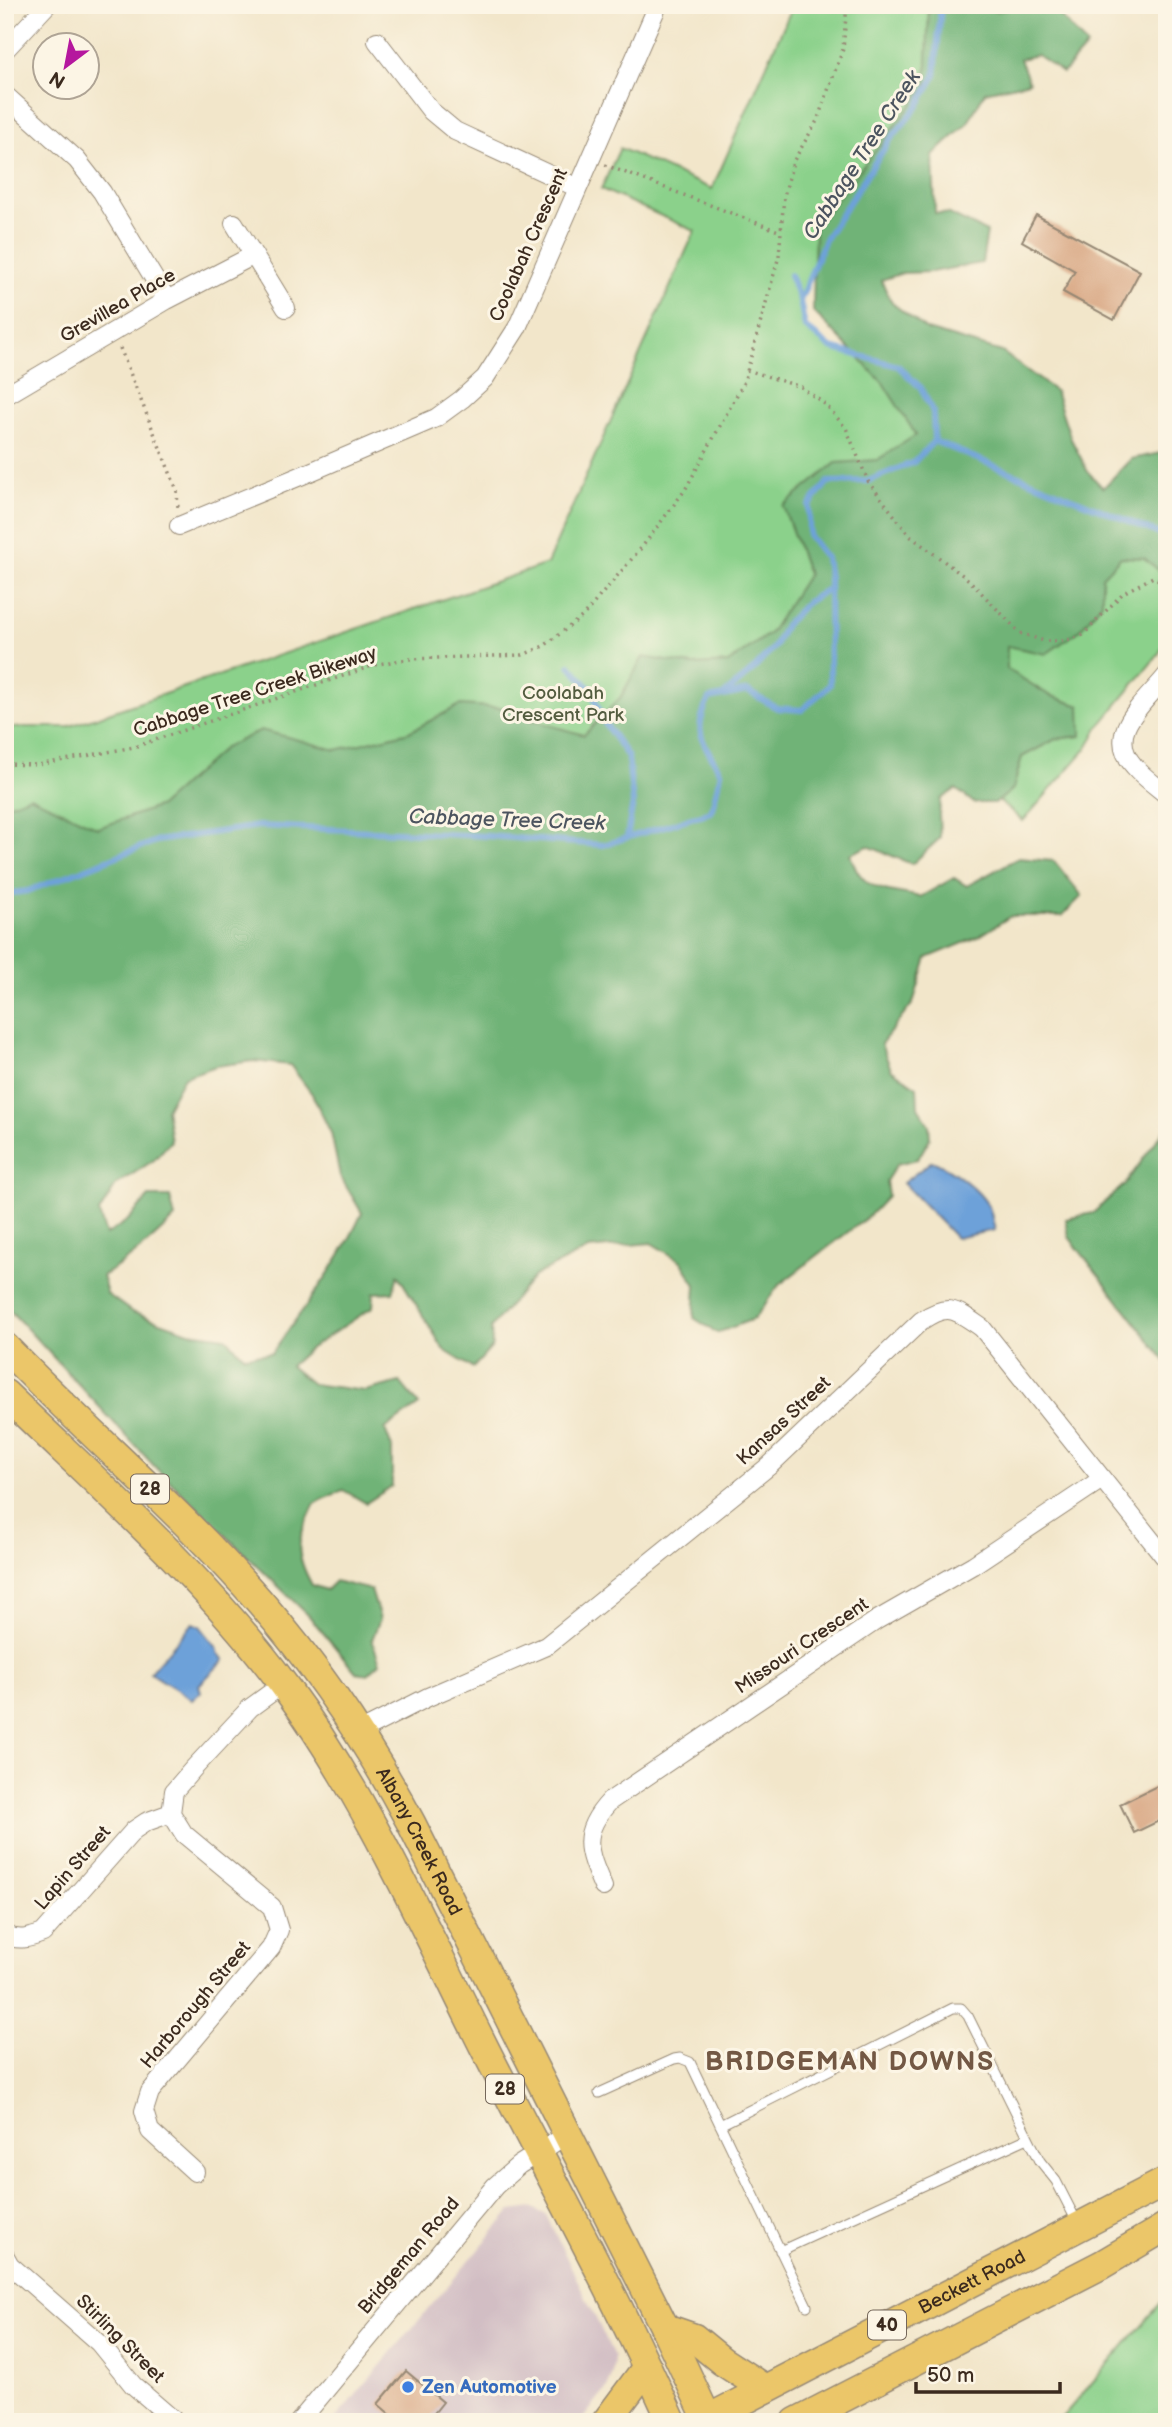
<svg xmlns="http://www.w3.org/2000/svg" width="1172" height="2427" font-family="'Balsamiq Sans',sans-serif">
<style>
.industrial{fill:#d2bec4}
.green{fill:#8bd18b;stroke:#637e54;stroke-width:2}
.forest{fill:#70b377;stroke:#566e4a;stroke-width:2;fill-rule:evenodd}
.water{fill:#6da1d9;stroke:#54667c;stroke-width:2}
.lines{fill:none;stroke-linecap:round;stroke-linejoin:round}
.stream{stroke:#6da1d9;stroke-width:6}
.building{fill:#dcae8c}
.service-casing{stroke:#968874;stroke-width:11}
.minor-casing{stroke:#968874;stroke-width:20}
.primary-casing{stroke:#968874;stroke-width:31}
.path{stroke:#968874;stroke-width:3.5;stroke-dasharray:2 5;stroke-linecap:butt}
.service{stroke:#fff;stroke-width:9}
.minor{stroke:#fff;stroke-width:18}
.primary{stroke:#ebc669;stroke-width:28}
.shop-dot{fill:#3f7fe0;stroke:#fcf5e5;stroke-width:2.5}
.labels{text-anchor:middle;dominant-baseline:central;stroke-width:6;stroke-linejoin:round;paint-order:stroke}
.shield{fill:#fcf5e5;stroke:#75675a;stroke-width:2}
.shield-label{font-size:18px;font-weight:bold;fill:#3b2a1e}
.street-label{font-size:19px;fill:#3b2a1e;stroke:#fcf5e5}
.park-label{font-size:19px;fill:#535c3f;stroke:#fcf5e5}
.shop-label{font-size:19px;font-weight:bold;fill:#366cbe;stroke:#fcf5e5;text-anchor:start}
.water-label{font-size:21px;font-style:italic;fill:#4c545f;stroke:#fcf5e5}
.district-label{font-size:26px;font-weight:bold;letter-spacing:2px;fill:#735844;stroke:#fcf5e5}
</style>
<rect width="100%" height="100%" fill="#fcf5e5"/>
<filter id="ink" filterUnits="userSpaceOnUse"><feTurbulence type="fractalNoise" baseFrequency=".0143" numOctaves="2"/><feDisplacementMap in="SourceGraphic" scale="14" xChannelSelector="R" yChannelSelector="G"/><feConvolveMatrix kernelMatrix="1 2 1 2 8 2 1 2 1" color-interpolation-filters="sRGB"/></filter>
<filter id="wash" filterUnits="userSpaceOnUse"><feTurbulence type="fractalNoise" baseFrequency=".00686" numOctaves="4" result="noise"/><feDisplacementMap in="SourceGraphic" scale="28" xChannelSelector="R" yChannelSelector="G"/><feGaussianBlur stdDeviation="1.57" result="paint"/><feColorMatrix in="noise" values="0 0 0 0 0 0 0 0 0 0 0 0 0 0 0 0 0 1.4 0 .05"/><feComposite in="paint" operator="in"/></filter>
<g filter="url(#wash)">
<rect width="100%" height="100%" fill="#f2e6ca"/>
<path class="industrial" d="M533,2208L546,2215L614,2356L613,2374L606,2390L580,2422H333L511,2211Z"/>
<path class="green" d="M793,5H941L935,76L825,239L800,301L805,327L831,348L898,366L933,413L1167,515V641L1157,656L1100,725L1086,749L1023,821L831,656L700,716L5,894V727H67L547,564L695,231L601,189L620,148L712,189Z
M1167,2296V2422H1058Z"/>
<path class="forest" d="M929,5H987L995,11L1019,6H1052L1087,46L1063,73L1037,55L1020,59L1029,82L985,92L967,124L933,155L935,213L949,214L987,232L982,263L931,272L903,273L881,280L892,303L927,330L1002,352L1055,391L1071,439L1088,472L1103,488L1131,459L1166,452L1167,577L1144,558L1121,557L1102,577V603L1079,631L1046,654L1007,646V669L1049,695L1080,706L1081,736L1056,739L1022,757L1013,789L996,803H974L956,789L941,799L939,814L940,838L912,864L868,846L850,854C862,893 884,889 920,897L954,878L967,886L1018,858L1054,861L1082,896L1062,916H1011L978,937L927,958L913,1003L881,1044L891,1069L917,1087L918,1107L929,1125L930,1138L918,1159L897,1164L886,1181L888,1196L870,1215L779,1285L754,1319L717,1333L694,1318L696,1285L681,1261L651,1243L588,1249L534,1276L491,1327L492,1347L473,1368L444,1350L398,1275L393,1292L374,1293L373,1307L309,1349L290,1366L312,1384L365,1391L400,1382L419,1405L385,1429L392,1448V1486L366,1503L343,1490L315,1503C299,1539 291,1547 312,1585L326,1590L335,1581L371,1590L380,1619L372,1640L380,1663L368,1674L356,1672L309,1616L157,1469L5,1305V806L30,796L98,828L160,806L224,748L261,730L336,750L409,732L460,705L506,708L531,720L584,735L620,698L643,657L693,665L728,663L770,633L808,574L783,506L836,463L877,460L916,435L883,383L813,311L815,227L926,86ZM253,1061L290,1065L312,1094L331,1133L340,1176L362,1213C339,1265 304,1307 272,1353L244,1356L225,1337L189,1332L132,1312L107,1294L102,1276C130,1260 152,1240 175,1218L170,1197H149L128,1220L106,1235L99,1213L116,1185L154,1160L171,1141L166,1109L184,1077L216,1066Z
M1167,1126V1363L1069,1237L1066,1219L1093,1213L1125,1184Z"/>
<path class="water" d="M932,1161C952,1169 978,1188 989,1207C992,1214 993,1223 995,1230L956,1238L903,1183Z
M193,1623L200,1626L218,1649V1653L224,1660L199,1685L201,1692L192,1700C178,1689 164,1683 150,1672Z"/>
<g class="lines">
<path class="stream" d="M790,275L800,301
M934,441L1167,537
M570,665L591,690L604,722L628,757L633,803L627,837
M724,695L752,671L775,646L785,625L807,602L829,588
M5,894L28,891L156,841L259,826L488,836L603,845L711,812L721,773C704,741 691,735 709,699L747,691L777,708L802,710L830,685L829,578L826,558L809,536V506L828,482L868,481L914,462L934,441L933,412L921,388L898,366L831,348L805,327L800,301L825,239L889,141L918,106L935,76L941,5"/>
</g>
<g id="blocks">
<path class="building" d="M1036,215L1140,271L1114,320L1063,292L1075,271L1022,241Z
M1167,1781V1817L1134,1833L1120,1804Z
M406,2371L443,2402L427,2422H399L378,2404Z"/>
</g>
</g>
<g filter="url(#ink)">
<use href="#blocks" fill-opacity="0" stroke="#968874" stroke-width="2"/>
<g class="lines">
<defs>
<path id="service" d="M599,2093L674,2059L680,2058L690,2062L807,2306
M720,2125L953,2008H961L968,2016L1040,2161L1056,2181L1078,2224
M780,2251L1028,2138"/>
<path id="minor" d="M377,41L431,111L455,131L578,188
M5,50L47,5
M5,95L77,160L102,192L167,300
M234,223L286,308
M5,396L167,300L254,255
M179,526L310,472L436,418L462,399L485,378L517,328L658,5
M1167,675C1147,701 1103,732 1134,766C1143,777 1156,786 1167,795
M359,1732L428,1697L546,1646L769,1466L921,1321C949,1302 956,1310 982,1328L1167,1560
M603,1887C587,1850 580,1833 610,1801L877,1620L973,1565L1102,1479
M5,1934C18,1942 30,1938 43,1933L134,1830L146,1822L171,1813
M195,2172L150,2131L144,2111L150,2092L271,1948L279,1930L272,1907L184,1834L171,1813L174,1791L193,1769L250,1708L283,1684
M5,2256L10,2265L99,2343L133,2385L176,2422
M299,2422L495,2186L519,2165L568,2134"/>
<g id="primary">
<path id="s1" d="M5,1347C89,1434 182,1512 261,1603C320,1671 369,1744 411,1823L665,2328L709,2422"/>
<path d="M5,1394C102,1488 204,1577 284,1685C367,1797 423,1926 485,2049C548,2173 616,2295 672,2422"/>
<path d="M665,2328L694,2338L722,2361L765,2389"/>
<path d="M606,2422L647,2367"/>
<path id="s2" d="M702,2422L1167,2181"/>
<path d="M796,2422L1101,2265L1167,2226"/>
</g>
</defs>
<use href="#service" class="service-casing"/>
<use href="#minor" class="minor-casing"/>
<use href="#primary" class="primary-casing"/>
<path class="path" d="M605,165L781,232
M120,348L177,490L178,508
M747,370L801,387L826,405L846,428L868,481L910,536L969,580L1020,633L1044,641H1064L1083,635L1123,593L1153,577L1167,584
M5,764L38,765L134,747L378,664L408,659L523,655L544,646L583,616L642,547L685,490L744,382L779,256L784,196L793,162L817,121L843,49L847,5"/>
<use href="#service" class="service"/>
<use href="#minor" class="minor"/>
<use href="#primary" class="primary"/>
</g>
</g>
<circle class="shop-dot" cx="408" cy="2387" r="7"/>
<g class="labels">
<g class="shield">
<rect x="131" y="1474.5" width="38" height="29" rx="5"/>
<rect x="486" y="2074.5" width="38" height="29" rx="5"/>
<rect x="868" y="2310.5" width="38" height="29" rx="5"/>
</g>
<g class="shield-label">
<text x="150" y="1489">28</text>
<text x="505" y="2089">28</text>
<text x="887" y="2325">40</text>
</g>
<g class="street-label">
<text transform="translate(529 245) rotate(-66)">Coolabah Crescent</text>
<text transform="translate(118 306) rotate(-30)">Grevillea Place</text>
<text transform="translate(255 692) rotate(-18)">Cabbage Tree Creek Bikeway</text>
<text transform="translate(784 1421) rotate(-43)">Kansas Street</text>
<text transform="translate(802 1646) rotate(-34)">Missouri Crescent</text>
<text stroke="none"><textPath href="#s1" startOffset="649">Albany Creek Road</textPath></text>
<text transform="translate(73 1868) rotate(-49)">Lapin Street</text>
<text transform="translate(196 2005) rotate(-50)">Harborough Street</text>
<text transform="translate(409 2256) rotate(-50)">Bridgeman Road</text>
<text stroke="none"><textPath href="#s2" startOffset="304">Beckett Road</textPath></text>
<text transform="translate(120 2339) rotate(45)">Stirling Street</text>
</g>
<g class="park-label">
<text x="563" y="693">Coolabah<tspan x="563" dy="22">Crescent Park</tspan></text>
</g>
<g class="shop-label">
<text x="422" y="2387">Zen Automotive</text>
</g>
<g class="water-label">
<text transform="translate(862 155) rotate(-57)">Cabbage Tree Creek</text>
<text transform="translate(507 820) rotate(2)">Cabbage Tree Creek</text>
</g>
<g class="district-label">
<text x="850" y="2062">BRIDGEMAN DOWNS</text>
</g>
</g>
<rect width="1172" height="2427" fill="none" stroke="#fcf5e5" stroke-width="28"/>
<g transform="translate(66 66) rotate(212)"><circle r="33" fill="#fcf5e5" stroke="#afa495" stroke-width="2"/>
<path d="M0-5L12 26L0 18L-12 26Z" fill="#b5179e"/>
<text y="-10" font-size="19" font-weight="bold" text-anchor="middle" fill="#3b2a1e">N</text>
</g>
<path d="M916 2382v10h144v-10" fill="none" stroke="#3b2a1e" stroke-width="3.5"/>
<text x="927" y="2382" font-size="21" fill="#3b2a1e" stroke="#fcf5e5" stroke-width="5" paint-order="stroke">50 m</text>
</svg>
